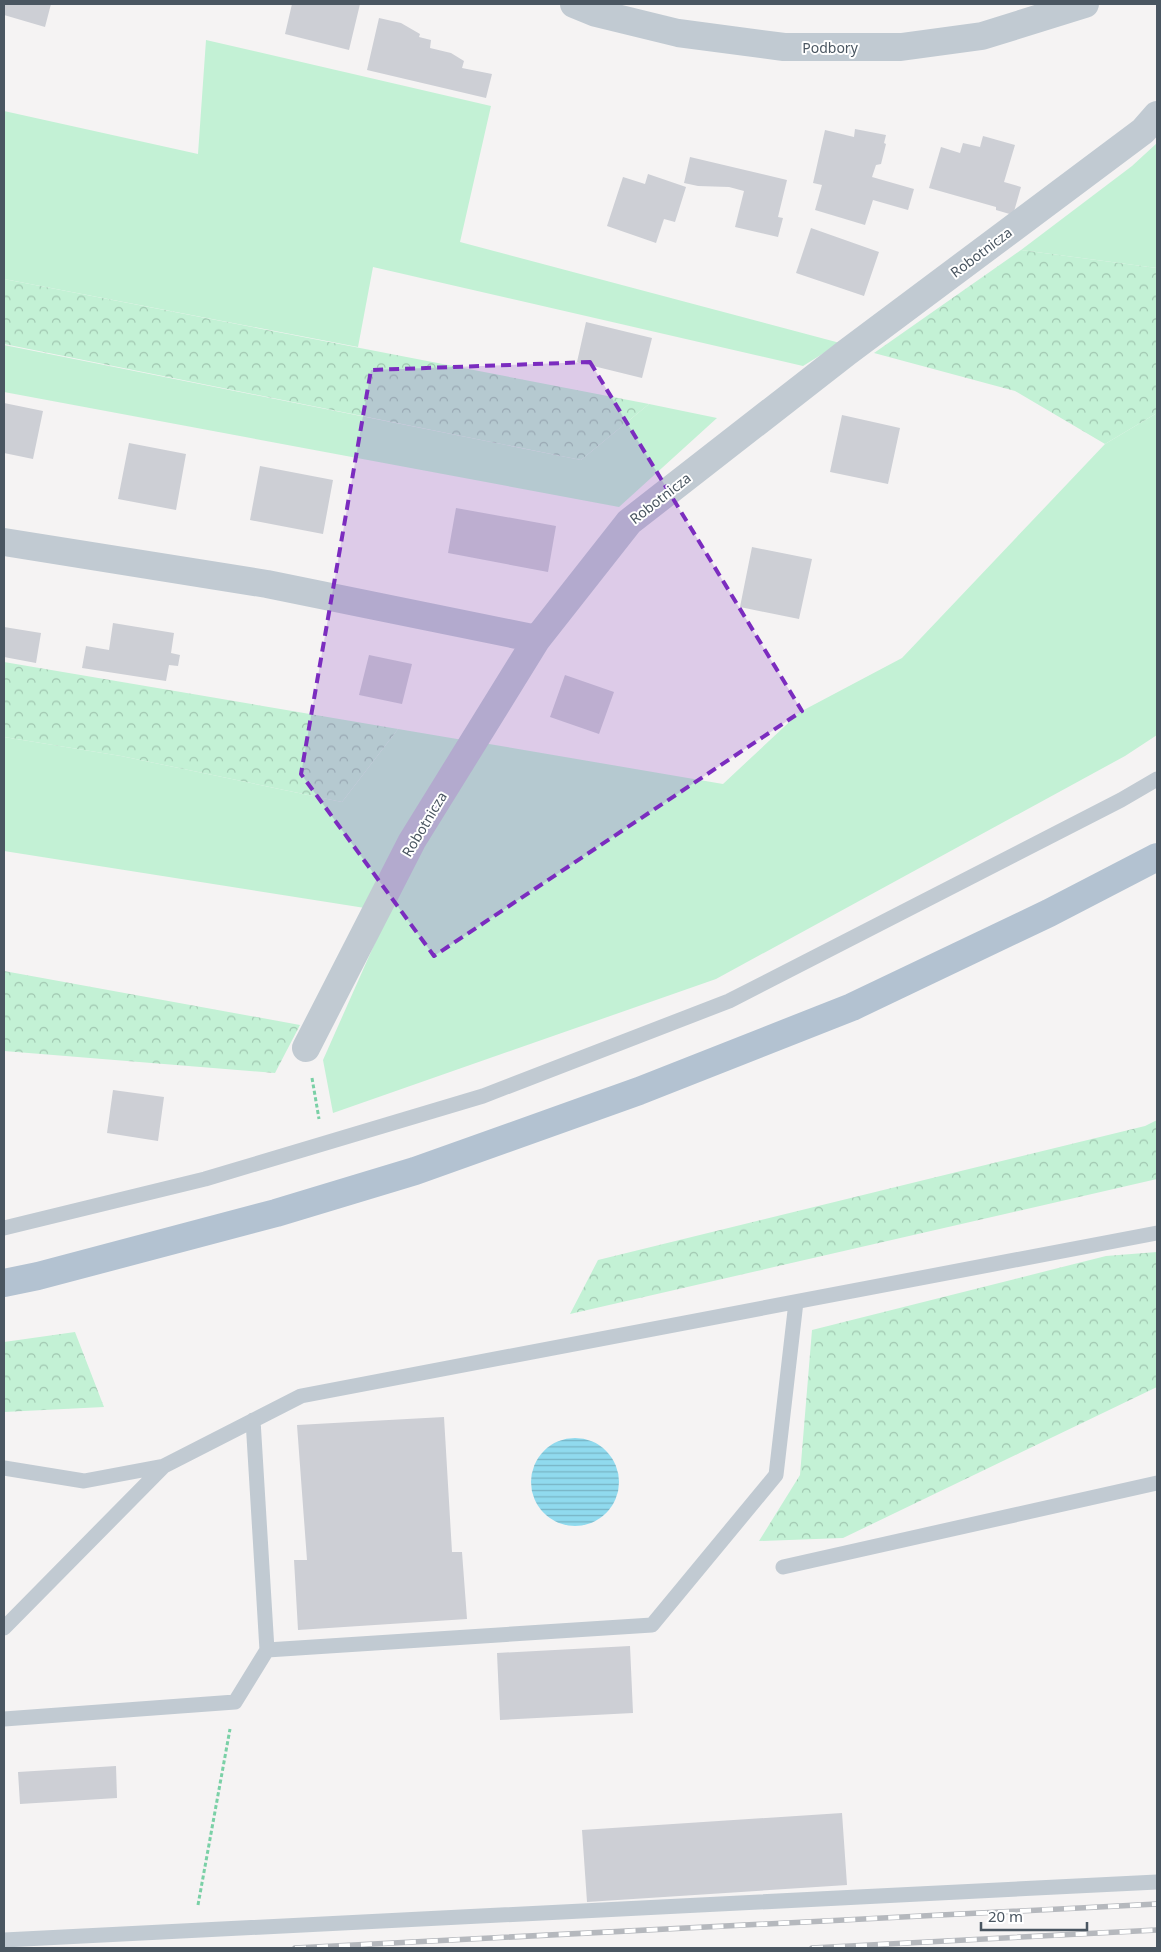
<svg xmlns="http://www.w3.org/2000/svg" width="1161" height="1952" font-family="'Noto Sans',sans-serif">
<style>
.grass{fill:#c3f1d5}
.forest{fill:url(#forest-crowns)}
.water{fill:url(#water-rules)}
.building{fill:#cdcfd5}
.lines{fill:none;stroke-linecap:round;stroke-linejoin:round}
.path{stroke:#7ad0a6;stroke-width:3;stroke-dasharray:4 2.5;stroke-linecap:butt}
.service{stroke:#c1cad2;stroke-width:15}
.minor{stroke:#c1cad2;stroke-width:28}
.tertiary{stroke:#c1cad2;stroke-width:28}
.primary{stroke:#b3c2d1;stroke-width:28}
.rail-casing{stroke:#b5b8bd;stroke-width:5.5}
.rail{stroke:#fff;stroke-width:4;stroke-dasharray:11;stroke-linecap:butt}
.marked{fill:#7b2cbf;fill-opacity:0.2;stroke:#7b2cbf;stroke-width:4;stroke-dasharray:10 6;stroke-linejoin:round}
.labels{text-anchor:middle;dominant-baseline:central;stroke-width:4;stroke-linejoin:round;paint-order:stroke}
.street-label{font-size:14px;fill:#4a5661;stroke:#fff}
</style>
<defs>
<pattern id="forest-crowns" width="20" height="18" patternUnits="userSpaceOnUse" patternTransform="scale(1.25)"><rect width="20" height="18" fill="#c3f1d5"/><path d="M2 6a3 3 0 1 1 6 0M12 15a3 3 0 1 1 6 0" fill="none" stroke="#a0c6b0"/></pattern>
<pattern id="water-rules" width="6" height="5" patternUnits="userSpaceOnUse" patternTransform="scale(1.25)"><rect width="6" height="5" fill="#90daee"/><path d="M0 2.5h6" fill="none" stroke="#78b4c4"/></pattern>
</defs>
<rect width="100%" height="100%" fill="#f5f3f3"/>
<path class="grass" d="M206,40L491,106L460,242L840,343L803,366L373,267L358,347L4,279V111L198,154Z
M1157,143V268L1021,250L1132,166Z
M4,345L581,460L649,404L717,418L619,507L4,392Z
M1157,413V735L1125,756L716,979L333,1113L323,1060L418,846L483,743L723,784L800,712L902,658L1105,444Z
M398,729L463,740L365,908L4,851V737L121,756L342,802Z"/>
<path class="forest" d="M1021,250L1157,268V413L1105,444L1015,391L874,353Z
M4,279L649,404L581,460L4,344Z
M4,662L398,729L342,802L121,756L4,737Z
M4,971L300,1025L275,1073L4,1051Z
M1157,1120V1179L570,1314L598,1260L1145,1126Z
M1157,1252V1387L843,1538L759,1541L800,1475L812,1330L1106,1256Z
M75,1332L104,1407L4,1412V1342Z"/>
<path class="water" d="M531 1482a44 44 0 1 1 88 0a44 44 0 1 1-88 0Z"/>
<path class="building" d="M4,4H51L45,27L4,15Z
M292,4H360L349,50L285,34Z
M379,18L401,23L420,34L419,37L431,40L430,48L451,53L464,61L462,68L492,74L486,98L367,70Z
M855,129L886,135L884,143L886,144L881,164L876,165L872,177L914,189L908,210L873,200L865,225L815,210L822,185L813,183L825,130L854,137Z
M983,136L1015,145L1004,182L1021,187L1013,215L996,210V207L929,188L941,147L960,153L963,143L980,147Z
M690,157L787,180L778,217L783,218L778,237L735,227L744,191L729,187L698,186L684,183Z
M648,174L686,187L675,222L664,219L656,243L607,226L623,177L645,184Z
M811,228L879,252L864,296L796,273Z
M586,322L652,338L642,378L577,362Z
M4,403L43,411L33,459L4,453Z
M842,415L900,428L888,484L830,472Z
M129,443L186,454L176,510L118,499Z
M260,466L333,480L323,534L250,520Z
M456,508L556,526L548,572L448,553Z
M752,547L812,559L799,619L740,607Z
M113,623L174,633L171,653L180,655L178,666L169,665L166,681L82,668L86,646L109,650Z
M4,627L41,633L36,663L4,657Z
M369,655L412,664L402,704L359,695Z
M565,675L614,692L599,734L550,717Z
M113,1090L164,1097L158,1141L107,1133Z
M444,1417L452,1552H462L467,1619L298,1630L294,1560H307L297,1425Z
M630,1646L633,1713L500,1720L497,1653Z
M116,1766L117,1798L20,1804L18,1772Z
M842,1813L847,1885L587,1902L582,1830Z"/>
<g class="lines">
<path class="path" d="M312,1078L319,1119
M198,1905L230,1729"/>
<path class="service" d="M4,1228L205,1179L483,1096L729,1001L1121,800L1157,779
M253,1420L267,1650L652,1625L776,1475L796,1302
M4,1468L84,1481L164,1466L301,1396L1157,1233
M783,1567L1157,1483
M4,1628L164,1466
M4,1719L235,1702L267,1650
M4,1940L1157,1882"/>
<path class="minor" d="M4,542L267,584L537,639
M306,1048L412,841L537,639L629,522L846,353L1143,131L1157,115"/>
<path class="tertiary" d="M574,4L596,13L678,33L784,47H901L982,36L1085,4"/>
<path class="primary" d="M4,1283L38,1276L276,1213L415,1171L639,1091L852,1007L1049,913L1157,857"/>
<defs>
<path id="rail" d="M295,1948L1157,1904
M812,1948L1157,1930"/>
</defs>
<use href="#rail" class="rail-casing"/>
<use href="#rail" class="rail"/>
</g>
<path class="marked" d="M590,362L802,711L434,956L301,774L371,370Z"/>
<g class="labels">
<g class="street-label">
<text x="830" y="47">Podbory</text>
<text transform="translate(981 252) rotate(-37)">Robotnicza</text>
<text transform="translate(660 498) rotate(-38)">Robotnicza</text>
<text transform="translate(424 824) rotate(-59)">Robotnicza</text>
</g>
</g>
<rect width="1161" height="1952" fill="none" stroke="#4a5661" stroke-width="10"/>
<path d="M981 1922v8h106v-8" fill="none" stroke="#4a5661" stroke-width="2.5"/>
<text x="988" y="1922" font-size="15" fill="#4a5661" stroke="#ffffff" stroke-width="4" paint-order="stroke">20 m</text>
</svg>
